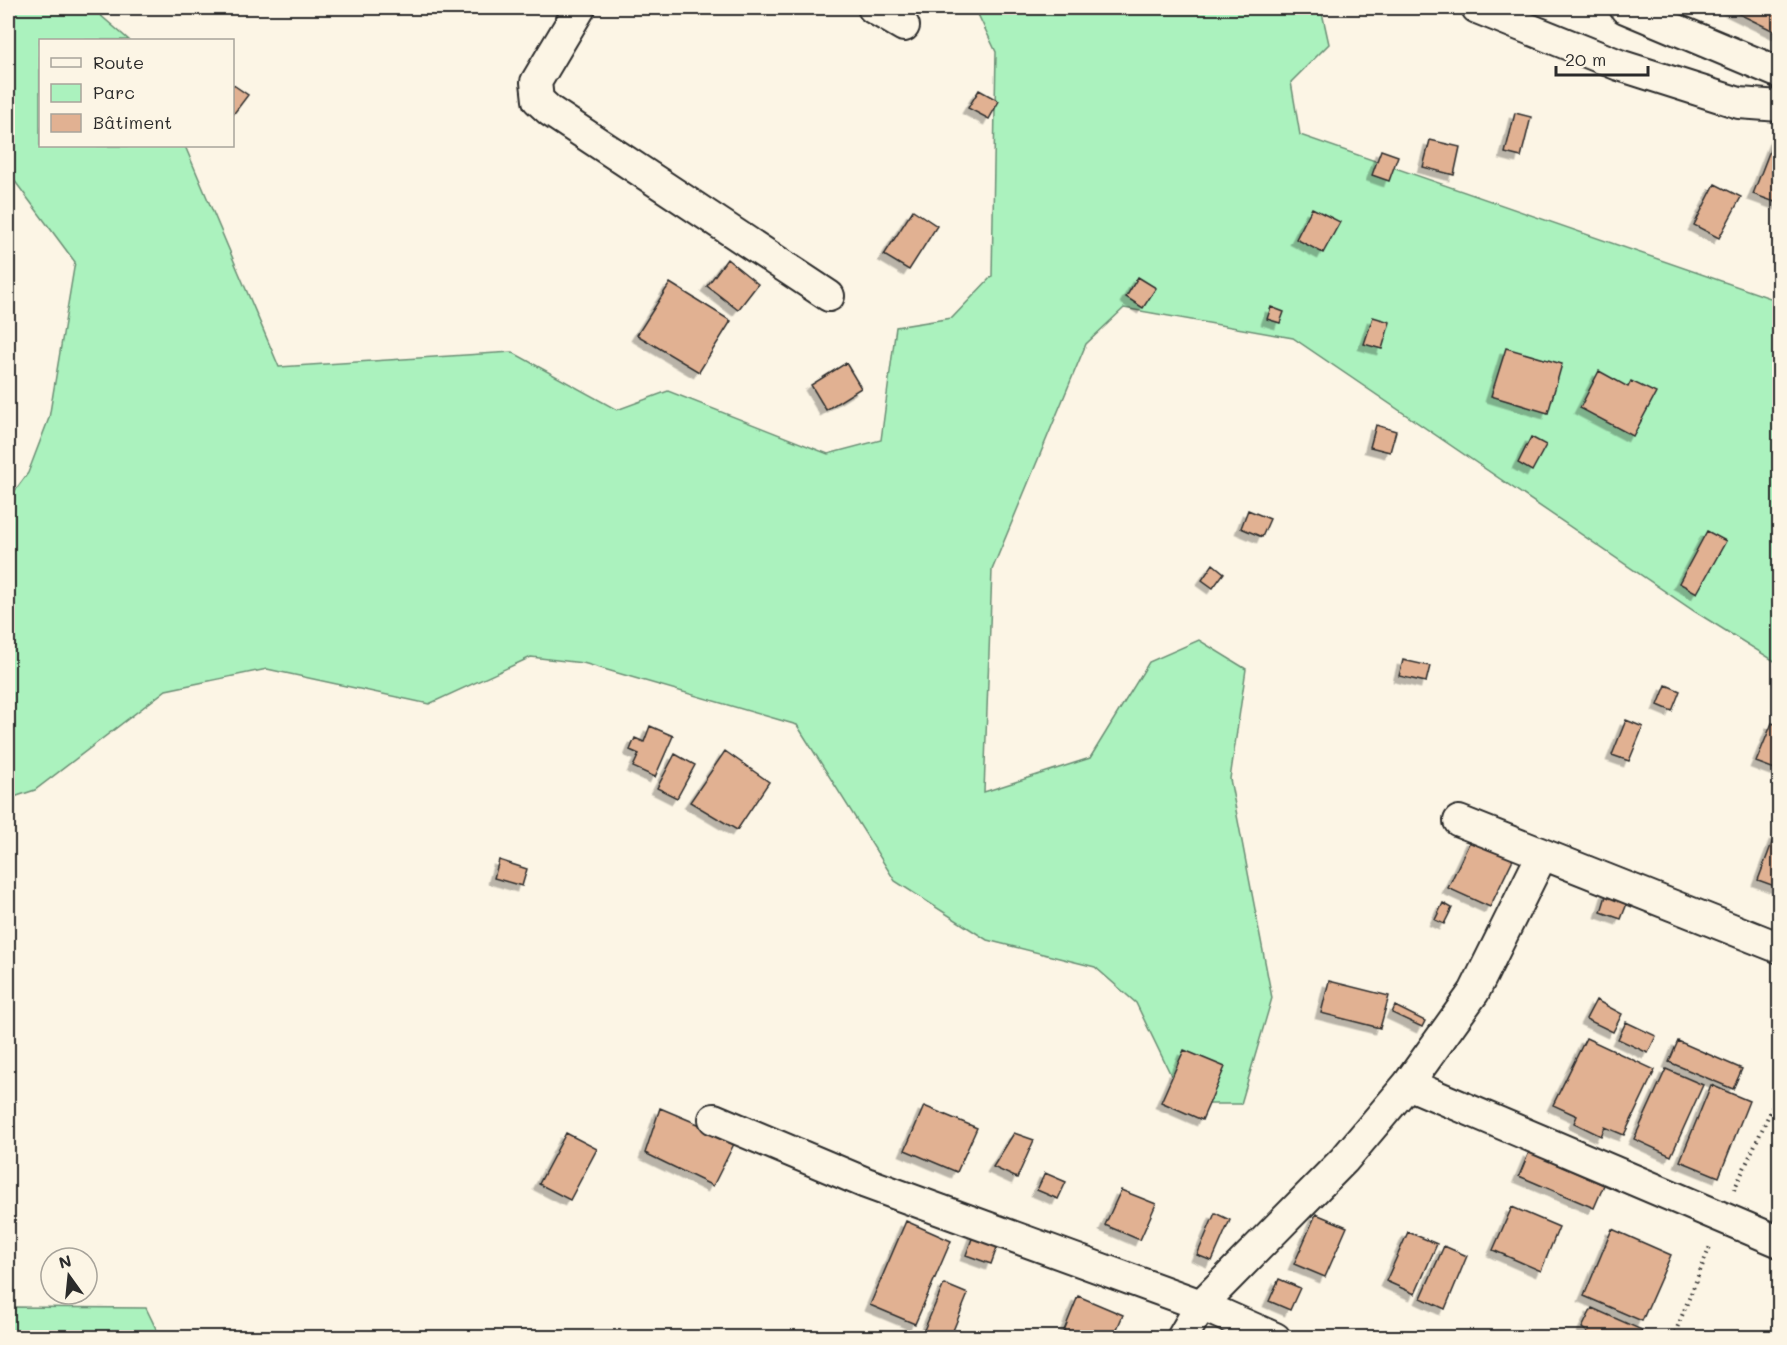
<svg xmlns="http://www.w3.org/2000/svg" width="1787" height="1345" font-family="Mali,sans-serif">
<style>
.green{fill:#abf2be;stroke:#6b8e74;stroke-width:1.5}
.building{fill:#e1b192;stroke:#2b2b2b;stroke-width:1.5;filter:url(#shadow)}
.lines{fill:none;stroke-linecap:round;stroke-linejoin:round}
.street-casing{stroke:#2b2b2b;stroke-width:34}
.path{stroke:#2b2b2b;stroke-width:4;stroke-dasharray:1.5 4.5;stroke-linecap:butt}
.street{stroke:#fcf5e5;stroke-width:30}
</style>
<defs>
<filter id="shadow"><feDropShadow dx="-5.5" dy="5.5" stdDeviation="0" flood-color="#0004"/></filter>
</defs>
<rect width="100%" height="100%" fill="#fcf5e5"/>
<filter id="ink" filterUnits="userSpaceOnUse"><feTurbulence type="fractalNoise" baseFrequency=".0167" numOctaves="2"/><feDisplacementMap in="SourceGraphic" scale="12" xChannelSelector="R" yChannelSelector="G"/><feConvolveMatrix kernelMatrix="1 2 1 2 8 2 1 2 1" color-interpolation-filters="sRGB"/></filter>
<g filter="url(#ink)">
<path class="green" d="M8,8H92L129,40H40V146H185L279,367L512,352L617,410L668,391L828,454L881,440L896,327L952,318L992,276L996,52L975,8H1321L1329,44L1291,82L1300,135L1779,301V664L1694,611L1293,338L1124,308L1086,344L992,570L984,792L1090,758L1149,662L1199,640L1246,669L1230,779L1272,998L1241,1104H1185L1136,1003L1095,967L987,940L895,881L797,725L583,663L531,657L429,704L267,669L166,690L35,790L8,799V500L28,473L49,418L75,262L8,172Z
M8,1307L146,1308L160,1337H8Z"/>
<path class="building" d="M1727,8H1780V34Z
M232,84L248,95L232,116Z
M979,90L999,101L989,119L968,108Z
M1515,113L1531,117L1521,157L1505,153Z
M1776,135L1780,136V204L1753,194Z
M1430,140L1460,147L1454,175L1423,167Z
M1381,150L1398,156L1389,181L1372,175Z
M1715,184L1741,197L1719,238L1694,225Z
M1312,208L1340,222L1323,253L1296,239Z
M913,210L937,226L909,270L884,255Z
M727,259L758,284L738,310L707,286Z
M1138,277L1156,288L1143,308L1126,297Z
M670,283L731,321L699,372L637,335Z
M1271,307L1284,312L1280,323L1267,319Z
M1373,317L1390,322L1382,349L1364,344Z
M1506,348L1562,364L1548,413L1491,396Z
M846,363L861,388L826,410L811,385Z
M1599,371L1628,387L1631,381L1656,393L1633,436L1580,408Z
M1376,425L1396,431L1390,452L1370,447Z
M1531,437L1546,445L1532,471L1518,463Z
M1248,510L1270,519L1262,537L1241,528Z
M1707,531L1726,541L1697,593L1679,583Z
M1213,564L1224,573L1213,588L1202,580Z
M1403,660L1430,666L1426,682L1399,676Z
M1666,685L1680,691L1672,711L1658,705Z
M1626,720L1643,727L1629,761L1612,755Z
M1772,723L1780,726V771L1756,762Z
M650,726L673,736L655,777L633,767L639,754L630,750L635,738L644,742Z
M725,751L769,782L737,830L690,802Z
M675,754L695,765L677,798L657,788Z
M1775,835L1780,837V888L1758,880Z
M1471,839L1513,859L1490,907L1448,888Z
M499,860L527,869L522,886L494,878Z
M1608,889L1630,896L1621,919L1601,912Z
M1443,903L1452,908L1444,924L1435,920Z
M1329,981L1389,996L1380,1028L1321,1013Z
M1596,1000L1622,1014L1613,1032L1586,1019Z
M1395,1006L1425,1021L1422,1027L1392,1013Z
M1626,1022L1656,1036L1648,1053L1618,1039Z
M1586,1038L1655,1070L1624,1135L1605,1127L1601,1136L1574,1123L1577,1116L1553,1105Z
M1678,1041L1742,1069L1733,1089L1669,1062Z
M1184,1050L1225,1067L1202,1120L1161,1102Z
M1666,1069L1703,1085L1671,1156L1634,1139Z
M1711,1085L1749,1101L1719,1177L1680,1161Z
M924,1106L977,1128L957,1172L905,1150Z
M660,1108L736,1140L713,1186L645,1153Z
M566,1133L597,1149L570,1200L539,1184Z
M1014,1133L1034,1140L1017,1178L993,1167Z
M1529,1152L1604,1185L1594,1208L1519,1176Z
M1045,1173L1066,1182L1058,1199L1037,1190Z
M1121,1190L1156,1204L1140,1240L1105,1225Z
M1512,1207L1559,1227L1541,1271L1493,1250Z
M1215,1213L1230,1220L1212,1261L1197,1255Z
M1316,1214L1347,1227L1325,1277L1294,1264Z
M906,1221L951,1241L915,1324L870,1305Z
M1612,1229L1671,1255L1642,1321L1584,1296Z
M1408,1232L1437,1244L1415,1294L1386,1281Z
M974,1233L999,1242L991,1264L966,1255Z
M1444,1246L1467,1256L1445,1309L1421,1298Z
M1279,1279L1300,1288L1290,1310L1269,1301Z
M944,1284L968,1294L950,1338H944L924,1330Z
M1078,1296L1123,1315L1113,1338H1061Z
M1592,1308L1642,1330L1638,1338H1592L1593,1336L1582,1328Z"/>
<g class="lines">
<defs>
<path id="street" d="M580,8L536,82L538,100L550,111L829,296
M873,8L904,26
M1477,8L1619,65L1739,103L1780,106
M1625,8L1780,73
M1459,821L1780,948
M1408,1084L1780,1242
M714,1119L866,1183L1201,1305L1275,1338
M1182,1338L1201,1305L1344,1160L1408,1084L1474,992L1542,855"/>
</defs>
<use href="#street" class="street-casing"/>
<path class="path" d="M1734,1190L1780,1091
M1673,1338L1711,1244"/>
<use href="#street" class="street"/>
</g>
</g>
<rect width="1787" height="1345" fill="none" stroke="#fcf5e5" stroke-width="30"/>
<rect x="15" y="15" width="1757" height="1315" fill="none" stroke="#2b2b2b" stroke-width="2" filter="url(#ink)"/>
<rect x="39" y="39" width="195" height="108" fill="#fcf5e5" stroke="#a8a49b" stroke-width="1.5"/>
<rect x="51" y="58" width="30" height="9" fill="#fcf5e5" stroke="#a8a49b" stroke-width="1.5"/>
<text x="93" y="69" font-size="18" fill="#2b2b2b">Route</text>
<rect x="51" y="84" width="30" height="18" fill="#abf2be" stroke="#a8a49b" stroke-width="1.5"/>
<text x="93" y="99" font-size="18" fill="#2b2b2b">Parc</text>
<rect x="51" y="114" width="30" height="18" fill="#e1b192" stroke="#a8a49b" stroke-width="1.5"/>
<text x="93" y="129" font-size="18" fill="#2b2b2b">Bâtiment</text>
<g transform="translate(69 1276) rotate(345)"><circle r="28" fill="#fcf5e5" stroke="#a8a49b" stroke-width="1.5"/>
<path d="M0-4.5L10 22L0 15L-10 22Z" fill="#2b2b2b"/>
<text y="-9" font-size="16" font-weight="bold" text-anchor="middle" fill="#2b2b2b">N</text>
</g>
<path d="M1556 66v9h92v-9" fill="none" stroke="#2b2b2b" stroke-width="3"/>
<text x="1565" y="66" font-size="18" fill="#2b2b2b" stroke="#fcf5e5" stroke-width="4.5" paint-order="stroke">20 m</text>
</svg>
